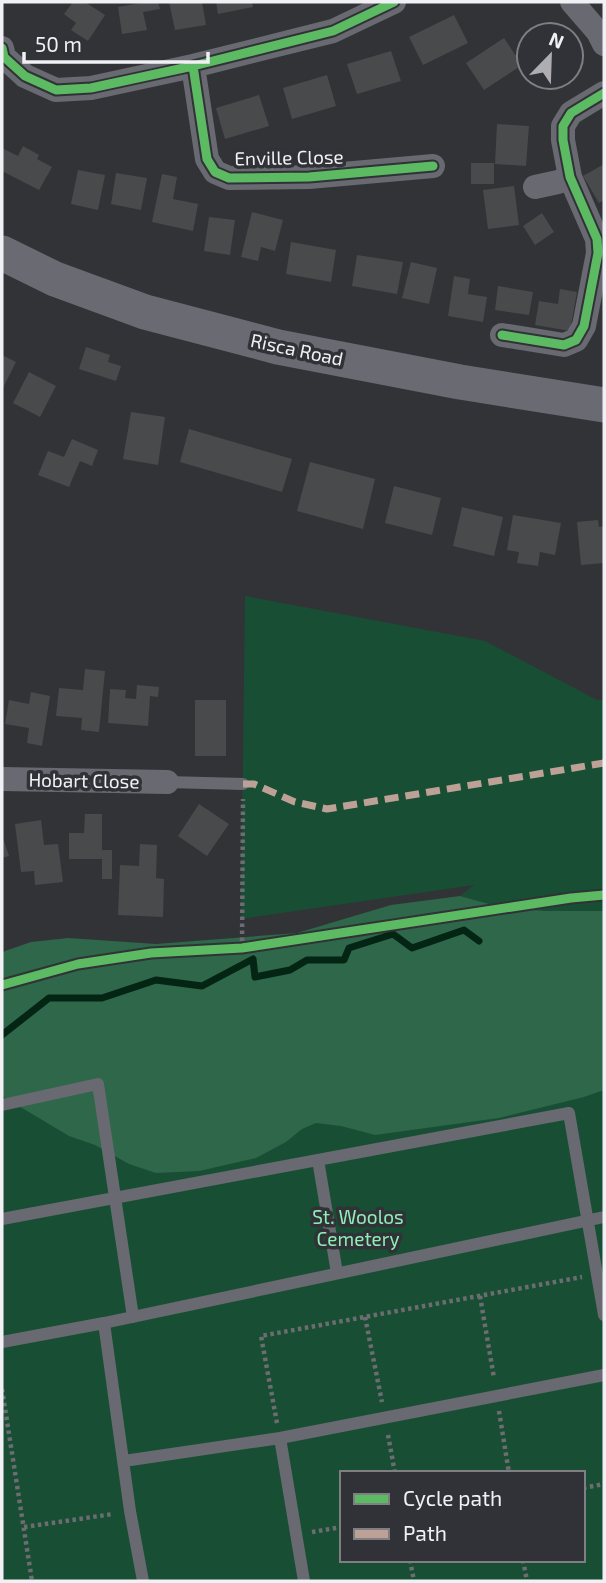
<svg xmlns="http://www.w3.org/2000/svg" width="606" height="1583" font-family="'Exo 2',sans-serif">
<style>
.green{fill:#184f34;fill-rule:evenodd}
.forest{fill:#2e6749}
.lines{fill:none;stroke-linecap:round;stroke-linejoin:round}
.stream{stroke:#042414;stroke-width:7}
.building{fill:#494a4c}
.path{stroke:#6c6c72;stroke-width:4.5;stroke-dasharray:3.5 3.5;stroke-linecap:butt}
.service{stroke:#686971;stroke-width:12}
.minor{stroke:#686971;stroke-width:24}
.secondary{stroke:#6a6a73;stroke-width:35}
.quiet{stroke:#bda197;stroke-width:7;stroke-dasharray:14 7;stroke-linecap:butt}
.cycleway-casing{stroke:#313237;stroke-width:13}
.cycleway{stroke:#5cba63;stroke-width:9}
.labels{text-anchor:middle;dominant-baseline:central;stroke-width:7;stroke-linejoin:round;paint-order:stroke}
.street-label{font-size:19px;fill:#f1f1f5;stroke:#313237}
.park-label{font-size:19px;fill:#8fedb6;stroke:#313237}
</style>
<rect width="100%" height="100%" fill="#323336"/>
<path class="green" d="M245,596L485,641L597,700H604V911H547L504,908L460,896L474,885L241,919Z
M604,922V1581H2V1053ZM342,1473H583V1560H342Z"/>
<path class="forest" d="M460,896L504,908L547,911H604V1090L584,1097L499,1118L375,1135L341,1126L316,1123L302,1129L286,1142L256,1158L199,1171L156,1173L129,1164L95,1145L69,1136L2,1096V953L5,951L31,942L68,938L156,944L297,933L391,905Z"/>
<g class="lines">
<path class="stream" d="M2,1035L49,998H102L156,980L202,986L253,959L255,977L290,970L307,960H344L349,948L393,934L412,948L464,930L479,941"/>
</g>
<path class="building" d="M73,2H85L105,15L88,41L71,30L76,23L64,14Z
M139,2H158L160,9L143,12L147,30L122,34L118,7L140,3Z
M169,2H202L206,25L175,30Z
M216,2H252L253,7L218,14Z
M454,15L468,43L423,65L409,37Z
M556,26L562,35H542Z
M504,38L522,65L484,90L466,63Z
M529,44V67L518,51Z
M391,51L401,81L357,94L347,64Z
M327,75L336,106L292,119L283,88Z
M259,95L269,126L225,139L216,108Z
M497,124L529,126L526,166L495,164Z
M23,146L39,155L37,159L52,167L39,190L2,171V148L18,156Z
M471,163H494V184H471Z
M604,164V200L599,203L583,176Z
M78,170L105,175L98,210L71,204Z
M116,173L147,178L141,210L111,204Z
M162,174L177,177L173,199L198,204L193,231L152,222Z
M514,186L519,225L488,229L483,190Z
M252,212L283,220L275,251L261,247L258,261L241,257Z
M542,213L554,232L535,245L523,226Z
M209,217L235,220L230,255L204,251Z
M291,242L336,250L331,282L286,274Z
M357,255L403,262L397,294L352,286Z
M411,262L437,268L429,304L402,298Z
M454,276L470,279L468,294L487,297L483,322L448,316Z
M498,286L533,292L529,315L495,310Z
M560,289L577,292L570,331L535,325L539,301L558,304Z
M86,347L110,355L108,362L121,366L116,381L79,369Z
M2,355L16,362L2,390Z
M29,372L56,386L40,417L13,403Z
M131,412L165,417L158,465L123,459Z
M189,429L292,459L282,492L180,462Z
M72,439L98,450L92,466L80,461L69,487L38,475L48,451L64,457Z
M310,462L375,479L363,529L297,511Z
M394,486L441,498L432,535L385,523Z
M462,507L503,517L494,556L453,546Z
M513,515L561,523L555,555L540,552L538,566L517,563L519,552L507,550Z
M598,520L599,527L604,526V563L581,565L577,522Z
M85,669L105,671L99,732L81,730L82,718L56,716L59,688L83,690Z
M137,685L159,687L158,697L150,696L148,726L108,723L110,689L126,690L125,698L136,699Z
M31,692L50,696L42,746L27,743L29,728L5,724L9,700L29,704Z
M195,700H226V756H195Z
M199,804L229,824L207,856L178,836Z
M85,814H102V850H112V879H102V859H69V833H84Z
M41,820L44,845L58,844L63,882L35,885L34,871L21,872L15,824Z
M2,835L9,856L2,858Z
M140,844L157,845L156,878L164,879L163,917L118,915L120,865L139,866Z"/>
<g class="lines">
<path class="path" d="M242,948L243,799
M480,1296L494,1378
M365,1317L382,1402
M2,1389L32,1581
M499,1411L509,1473
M277,1423L261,1336L582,1277
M388,1435L395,1473
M583,1488L604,1484
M24,1527L113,1514
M312,1532L342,1527
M410,1560L414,1581
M523,1560L527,1581"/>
<path class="service" d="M167,782L243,784
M2,1105L98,1084L133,1317
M318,1160L337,1273
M2,1219L569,1113L604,1315
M104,1323L130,1511L143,1581
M2,1342L104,1323L604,1217
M280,1438L304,1581
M124,1461L280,1438L604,1375"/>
<path class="minor" d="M572,2L598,32L604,44
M2,48L4,57L25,76L56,90L91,88L193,66L333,31L394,2
M193,66L207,159L215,172L229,178L309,177L433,166
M535,187L558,182L570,177
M502,335L564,345L576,340L584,326L598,253L597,239L570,177L563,140V126L571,113L604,93
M2,779L167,782"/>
<path class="secondary" d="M2,253L55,279L145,312L278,347L460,382L604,405"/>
<path class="quiet" d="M243,784H254L295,802L327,809L604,763"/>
<defs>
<path id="cycleway" d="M2,48L4,57L25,76L56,90L91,88L193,66L333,31L394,2
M193,66L207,159L215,172L229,178L309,177L433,166
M502,335L564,345L576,340L584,326L598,253L597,239L570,177L563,140V126L571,113L604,93
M2,985L78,964L151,953L242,948L571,898L604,895"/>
</defs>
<use href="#cycleway" class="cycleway-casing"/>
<use href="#cycleway" class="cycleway"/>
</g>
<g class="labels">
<g class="street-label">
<text transform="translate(289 157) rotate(-1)">Enville Close</text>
<text transform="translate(297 349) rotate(12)">Risca Road</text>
<text transform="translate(84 780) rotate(1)">Hobart Close</text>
</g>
<g class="park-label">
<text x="358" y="1216">St. Woolos<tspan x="358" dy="22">Cemetery</tspan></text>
</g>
</g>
<rect width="606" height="1583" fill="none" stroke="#f1f1f5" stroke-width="7"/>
<rect x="340" y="1471" width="245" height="91" fill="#313237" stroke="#7e7e83" stroke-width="2"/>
<rect x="354" y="1494" width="35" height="10" fill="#5cba63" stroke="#7e7e83" stroke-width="2"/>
<text x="403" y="1506" font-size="21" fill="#f1f1f5">Cycle path</text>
<rect x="354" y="1529" width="35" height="10" fill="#bda197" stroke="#7e7e83" stroke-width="2"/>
<text x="403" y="1541" font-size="21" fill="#f1f1f5">Path</text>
<g transform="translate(550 56) rotate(23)"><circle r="33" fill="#313237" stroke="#7e7e83" stroke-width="2"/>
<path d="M0-5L12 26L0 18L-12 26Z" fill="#aeaeb2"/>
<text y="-10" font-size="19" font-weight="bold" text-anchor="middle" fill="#f1f1f5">N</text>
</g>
<path d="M24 52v10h184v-10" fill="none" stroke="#f1f1f5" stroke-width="3.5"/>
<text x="35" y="52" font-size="21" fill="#f1f1f5" stroke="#313237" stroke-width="5" paint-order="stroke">50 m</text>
</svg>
